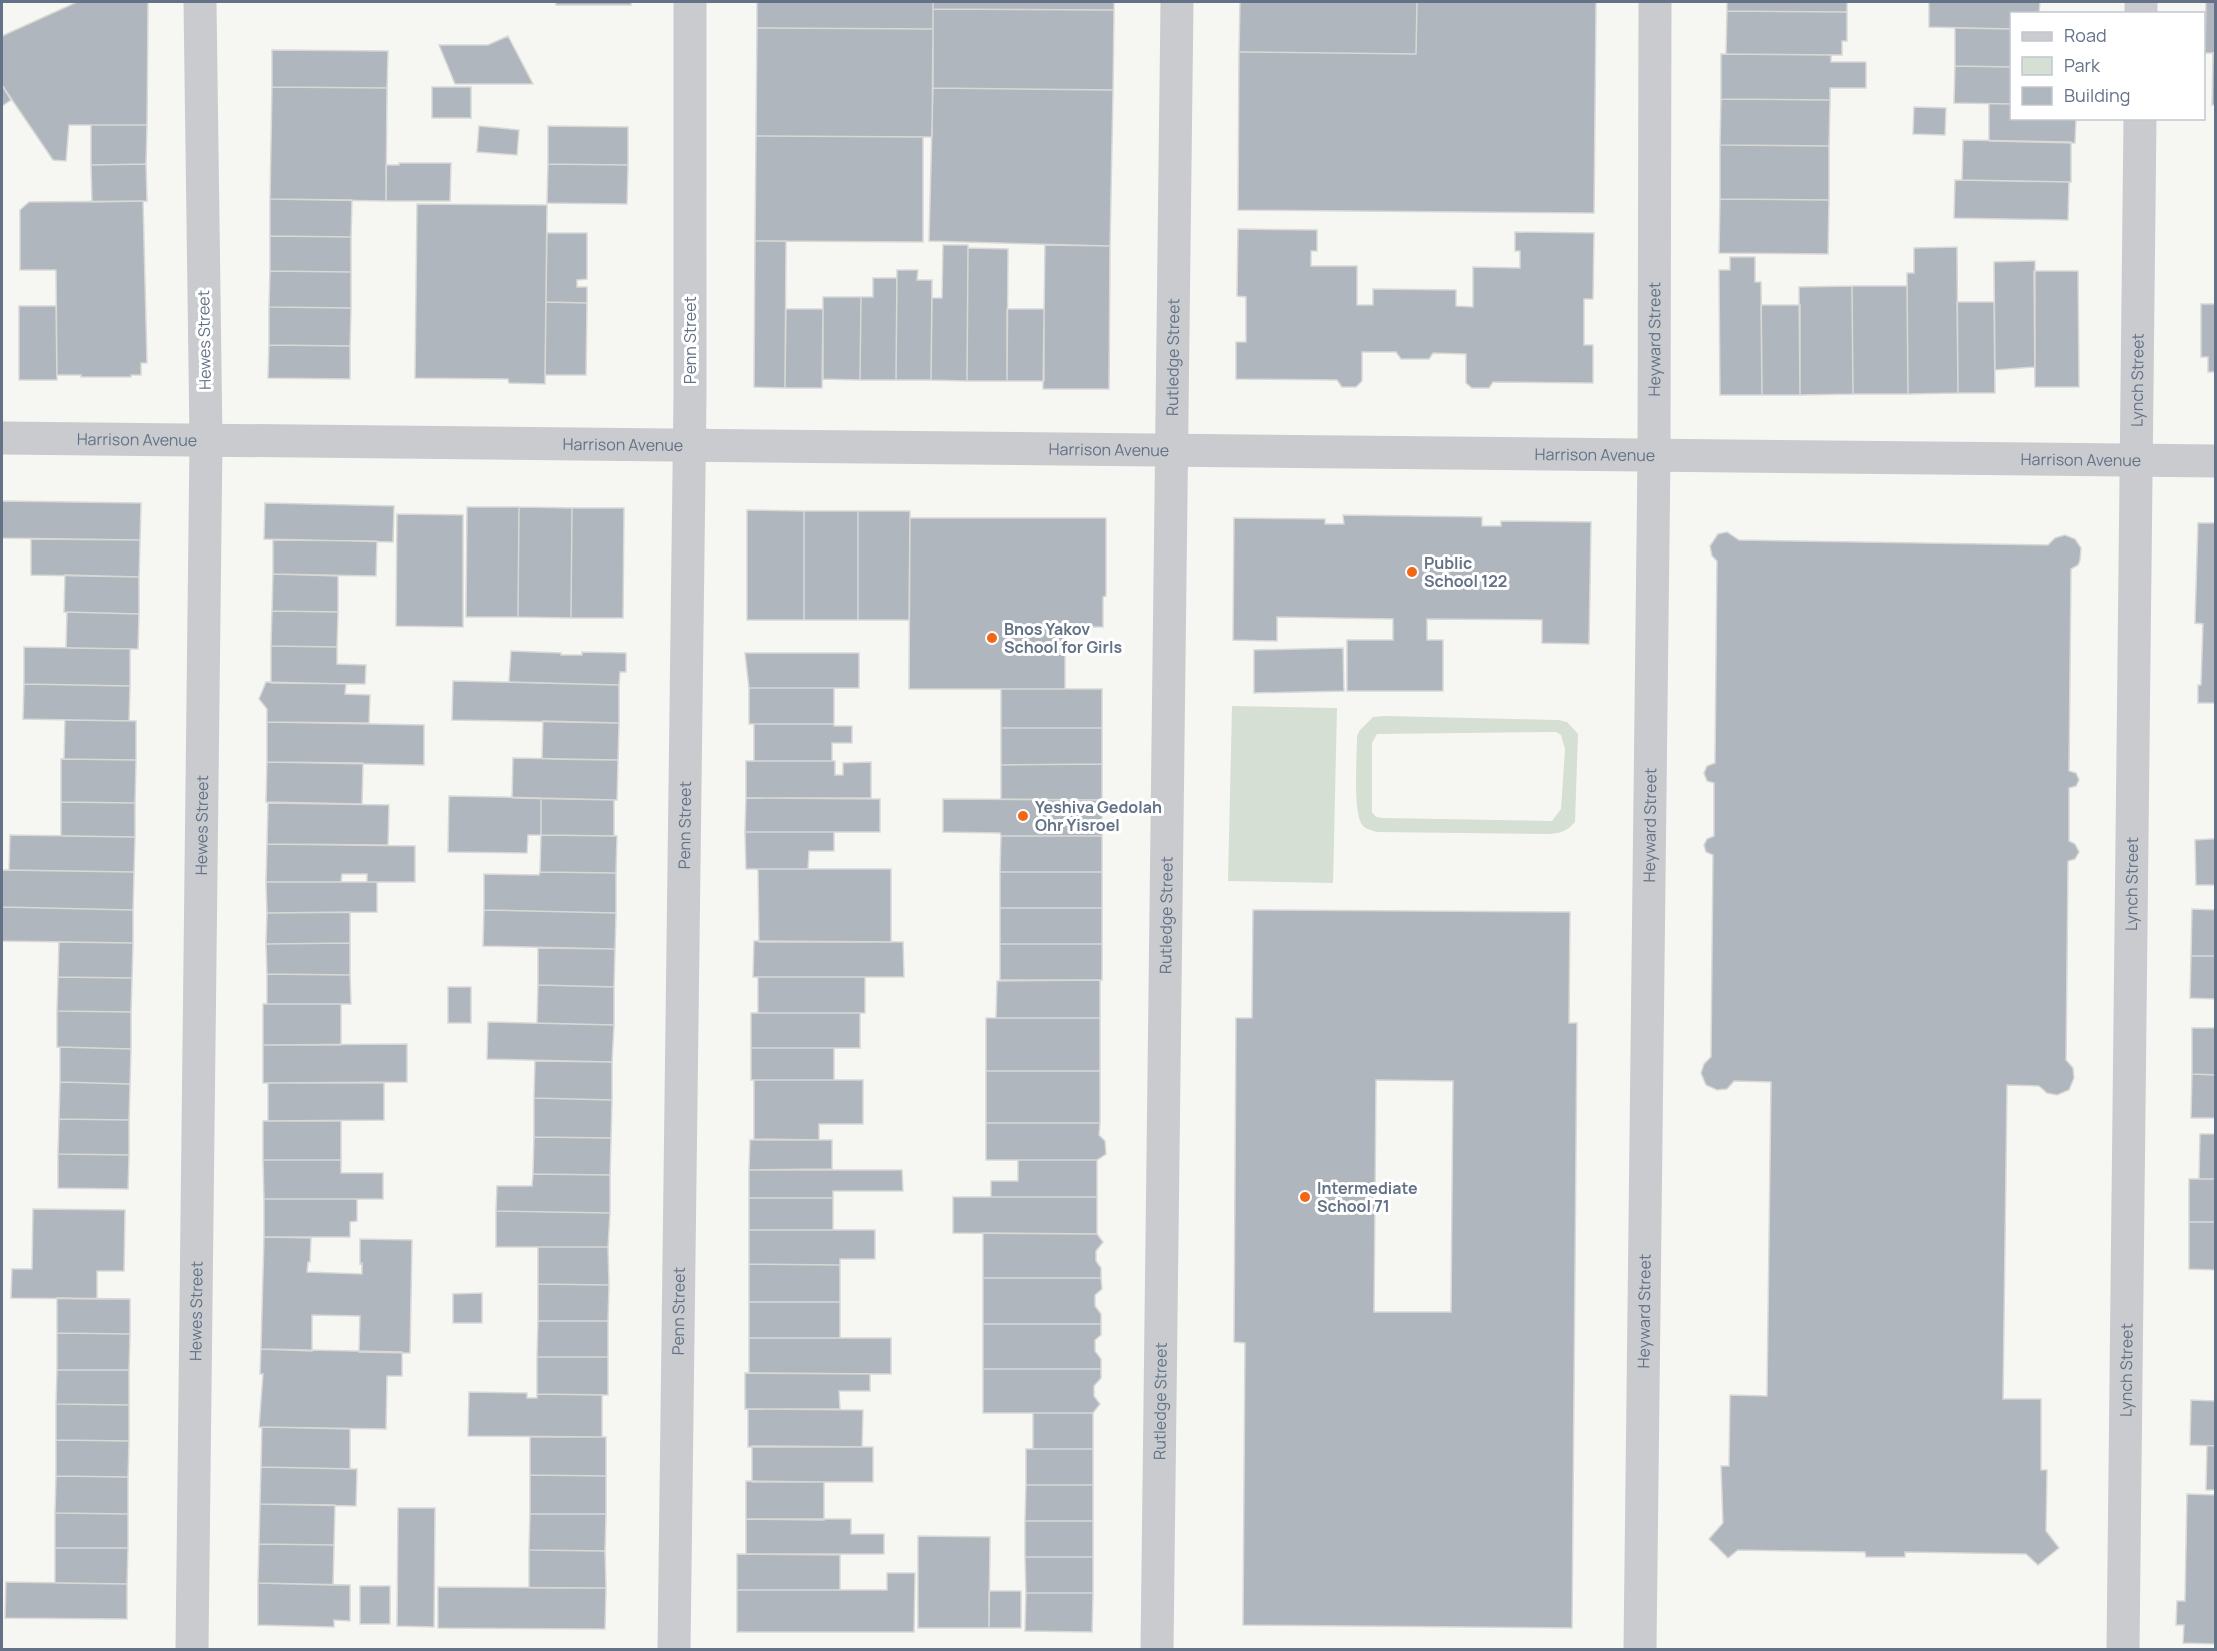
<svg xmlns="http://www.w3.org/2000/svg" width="2217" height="1651" font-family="Manrope,sans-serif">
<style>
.green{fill:#d6dfd4;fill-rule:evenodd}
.building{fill:#b0b6bd;stroke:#d8d8d6;stroke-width:1.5;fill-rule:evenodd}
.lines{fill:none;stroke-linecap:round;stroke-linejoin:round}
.minor{stroke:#c9cbcf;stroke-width:33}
.poi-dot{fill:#f36616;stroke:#fff;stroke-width:2}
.labels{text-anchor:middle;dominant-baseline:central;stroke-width:6;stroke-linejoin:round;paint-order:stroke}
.street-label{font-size:16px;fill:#637287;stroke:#fff}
.poi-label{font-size:16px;font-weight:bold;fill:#637287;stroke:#fff;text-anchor:start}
</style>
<rect width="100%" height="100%" fill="#f6f7f3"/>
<path class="green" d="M1232,706L1337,708L1333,883L1228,881Z
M1384,716L1559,720L1567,722L1578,734L1575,822C1567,831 1561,833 1550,834L1377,832C1370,830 1364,829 1361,823C1353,808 1357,755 1357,736L1360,730L1373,717ZM1556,732L1561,735L1565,749L1561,809L1552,821L1383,818L1376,817L1372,812V743L1377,734Z"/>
<path class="building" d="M77,2H148L147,125H69L66,161L53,160L2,85V36Z
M556,2H631V5H556Z
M757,2H933V29L757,28Z
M933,2H1114V10L933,9Z
M1240,2H1417L1416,54L1239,52Z
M1417,2H1596L1594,213L1238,210L1239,52L1416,54Z
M1727,2H1847V12L1727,11Z
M1929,2H2040L2039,14H2012V29L1929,27Z
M2206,2H2216V53H2205Z
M933,9L1114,10L1113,90L933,88Z
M1727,11L1847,12V41H1842V55L1726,54Z
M757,28L933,29L932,137L756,136Z
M1955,28L2012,29V67L1955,66Z
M508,36L533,84H455L439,45H488Z
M272,50L388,51L387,88L272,87Z
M2213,53H2216V105H2212Z
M1721,54L1831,55V62H1866V88H1830V100L1721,99Z
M1955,66L2012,67V104L1954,103Z
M2,85L11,100L2,106Z
M272,87L387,88L386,201L270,199Z
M432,87H471V118H432Z
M933,88L1113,90L1110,246L929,241Z
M1721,99L1830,100L1829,146L1720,145Z
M1989,104H2012V118H2076L2075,143L1989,141Z
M1914,107L1946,108L1945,135L1913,134Z
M91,125H147L146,164L91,165Z
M479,126L519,130L517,155L477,152Z
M548,126L628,127V165L548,164Z
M756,136L923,137V242L755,241Z
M1963,140L2071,142V182L1962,180Z
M1720,145L1829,146V200L1720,199Z
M399,163H451L450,201H386V165H399Z
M146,164L147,201L92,202L91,165Z
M548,164L628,165L627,204L547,203Z
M1955,180L2069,182L2068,220L1954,218Z
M270,199L352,200L351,237L270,236Z
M1720,199L1829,200L1828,254L1719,253Z
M143,201L147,363H141V375H131V377H81V375H57L56,270H20V210L29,202Z
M417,204L547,205L545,384L509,383L508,379L415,378Z
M1238,229L1317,230V251H1311V266H1357V305H1373V289L1456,290V306L1473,307V267L1520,268V251H1515V232L1594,233L1593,299H1584V345H1593V383L1493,382L1489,388H1472L1466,383V354L1433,353L1429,359H1401L1396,352H1362V381L1356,387H1342L1337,380L1236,379V342H1246V297L1237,296Z
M547,233H587V279L577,280V287H587V303L546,302Z
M270,236L351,237V272L270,271Z
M755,241H786L785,388L754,387Z
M943,245H968L967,381L931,380L932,298H942Z
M1045,245L1110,246L1109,389H1043Z
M1957,247L1958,393L1908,394L1907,273H1914V248Z
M968,248L1008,249L1007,381H967Z
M1730,257H1755V282H1761L1762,395H1720L1719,270H1730Z
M2035,261V367L1995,370L1994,262Z
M897,270H918L917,280H932L931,380H896Z
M270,271L351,272V308L269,307Z
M2034,271H2078L2079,387H2035Z
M873,278H897L896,380H860L861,297H873Z
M1852,286L1853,394L1800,395L1799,287Z
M1852,286H1907L1908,394H1853Z
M823,297H861L860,380L823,379Z
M546,302L587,303L586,375H545Z
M1957,302H1994L1995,393H1958Z
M2201,304H2216V372H2208V357H2201Z
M1761,305H1800V395H1762Z
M19,306H56L57,380H19Z
M269,307L351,308L350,346L269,345Z
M786,309H823L822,388H785Z
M1007,309H1044V381H1007Z
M269,345L350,346V379L268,378Z
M2,501L141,503L140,540L2,538Z
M265,503L394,506L393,542L264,539Z
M467,507H519L518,617H466Z
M519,507L572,508L571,618L518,617Z
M572,508H624L623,618H571Z
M747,510L804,511V620H747Z
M804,511H858V620H804Z
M858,511H910L909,620H858Z
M397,514L463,515V627L396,626Z
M1343,515L1482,517V526H1501V521L1591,522L1589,644L1542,643V620L1427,619V640H1443V691H1347V640H1393V619L1277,617V641L1233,640L1234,518L1325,519V524H1344Z
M910,518H1106V596L1103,597V627H1065V689H909Z
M2198,523H2216V703H2198V685H2201L2203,624L2195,623Z
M1727,532L1739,540L2048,545L2055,538L2065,535L2075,539L2081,548L2080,560L2078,565L2071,569L2069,771L2076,773L2079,780L2076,786L2069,788V841L2075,844L2079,852L2075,859L2068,861L2066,1060L2073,1068L2074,1078L2069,1090L2057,1095L2047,1093L2039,1086L2007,1085L2003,1399H2041V1470H2047L2046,1531L2059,1548L2038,1565L2026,1554L1905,1552V1557H1866L1865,1552L1738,1550L1728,1558L1709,1539L1723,1523L1721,1466H1729L1730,1395L1767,1396L1771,1082L1734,1081L1727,1089L1717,1090L1706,1085L1701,1073L1704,1064L1711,1057L1713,855L1706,852L1704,845L1707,839L1714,836V783L1707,781L1704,773L1707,766L1715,763L1717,561L1712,556L1710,546L1718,534Z
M31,539L140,540L139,577L31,575Z
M273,540L377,541L376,576L273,574Z
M273,574L338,576V612L272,611Z
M65,575L139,577V614L64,612Z
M272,611L338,612L337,647L271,646Z
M67,612L139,614L138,649L66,648Z
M271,646L337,647V664L366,665L365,684L271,683Z
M24,647L130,649V686L24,684Z
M1343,648L1344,691L1254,693V650Z
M511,651L561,653V655H582V652L626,653V672H620L619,685L509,682Z
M745,653H859V688H749Z
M453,681L619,685V723L452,720Z
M266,682L346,684L345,694L370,695L369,723L267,722V709L259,699Z
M24,684L130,686L129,721L23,719Z
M749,688H834V724H749Z
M1001,689H1102V728H1001Z
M65,720L136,721V760L64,759Z
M543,721L619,723L618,760L542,759Z
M267,722L424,725V765L267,762Z
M754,724H834V726H852V743H832V761H754Z
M1001,728H1102V764L1001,765Z
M513,758L618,760L617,800L512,798Z
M61,759L136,760L135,803L61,802Z
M746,761H835V775H843V763L871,762V798H746Z
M267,762L363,763L362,804L266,802Z
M1102,764V800L1001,799V765Z
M449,796L541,798V835H528L527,853L448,852Z
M541,798L614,800V836L541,835Z
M746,798L880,799V832H745Z
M943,799L1102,800V836H1001L1000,833L943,832Z
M61,802L135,803V837L61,836Z
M268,803L389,805L388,845L267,844Z
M745,832H834V851H809L808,869H746Z
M10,835L135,837L134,872L9,870Z
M541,835L617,836L616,873L540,872Z
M1001,836H1102V872H1000Z
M2210,839H2216V885H2196L2195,840Z
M267,844L415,846V882H367V874H342L341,882H266Z
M758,869H891V942H759Z
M2,870L134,872L133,910L2,907Z
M540,872L616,873V913L484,910V874L539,875Z
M1000,872H1102V908H1000Z
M266,882H377V912L267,913Z
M2,907L133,910V943L2,941Z
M1000,908H1102V944H1000Z
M2192,909L2216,910V956H2191Z
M484,910L616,913L615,949L483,946Z
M1253,910L1570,912L1569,1023H1577L1572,1628L1243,1625L1245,1343L1234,1342L1236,1018H1252ZM1376,1080L1453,1081L1451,1312H1374Z
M350,912V943L266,944L267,913Z
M754,941L903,942L904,977H753Z
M59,942L133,943L132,978L58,977Z
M350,943V975L267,974L266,944Z
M1000,944H1102V980H1000Z
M538,948L615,949L614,987L538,985Z
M2191,956H2216V999L2190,998Z
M267,974L350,975L351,1004H267Z
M58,977L132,978L131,1012L57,1011Z
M758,977H865V1013H758Z
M1100,980V1018H996L997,981Z
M538,985L614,987V1025L537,1023Z
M448,987H471V1023H448Z
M263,1004H341V1045H263Z
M57,1011L131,1012V1049L57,1047Z
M751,1013H860V1048H751Z
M986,1018H1100V1071H986Z
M488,1022L614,1025L612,1062L487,1059Z
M2192,1028H2216V1075L2192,1074Z
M407,1044V1082L263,1083V1045Z
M60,1047L131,1049L130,1084L60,1082Z
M751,1048H834V1080H751Z
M535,1061L612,1062V1100L534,1098Z
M986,1071H1100V1123H986Z
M2192,1074L2216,1075V1118H2191Z
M754,1080H863V1124H819V1140L754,1139Z
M60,1082L130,1084L129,1120L59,1119Z
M268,1083H384V1120L268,1121Z
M534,1098L612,1100L611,1138L534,1137Z
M59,1119L129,1120V1155L58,1154Z
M263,1121H341V1160H263Z
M986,1123H1100L1099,1135L1105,1141L1106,1154L1097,1160H986Z
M2200,1134H2216V1179H2199Z
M534,1137L611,1138L610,1175L533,1174Z
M750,1140H832V1169L749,1170Z
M58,1154L129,1155L128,1189L58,1188Z
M263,1160H341V1173H383V1199H264Z
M1018,1160H1097V1197H991V1181H1018Z
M749,1170H902L903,1191H833V1198H749Z
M533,1174L610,1175V1213L496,1211L497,1186H532Z
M2189,1179H2216V1222H2189Z
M953,1197H1097V1234L953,1233Z
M749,1198H833V1230H749Z
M264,1199H357V1221L350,1222V1237H264Z
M33,1209L125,1210L124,1271H97V1299L11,1298L12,1269H32Z
M496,1211L610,1213L608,1247H496Z
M2189,1222H2216V1270L2189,1269Z
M749,1230H875V1259H840V1265L749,1264Z
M983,1233L1097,1234L1103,1242L1096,1251V1261L1101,1268V1278H983Z
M264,1237L311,1238L310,1262H308L307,1272L362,1274V1263L360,1264V1239L412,1240L410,1353L359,1352L360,1316L312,1315V1351L261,1349Z
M538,1247H608L609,1285L538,1284Z
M749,1264L840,1265V1302H749Z
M983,1278H1101L1102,1289L1095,1295V1306L1101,1314V1324H983Z
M538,1284L609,1285L608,1321H538Z
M482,1293V1323H453V1294Z
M57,1298L130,1299V1334L57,1333Z
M749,1302H840V1338H749Z
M538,1321H608V1357H537Z
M983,1324H1101V1335L1095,1340V1351L1101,1359V1369H983Z
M57,1333L130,1334L129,1370H57Z
M749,1338H891V1374L749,1373Z
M261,1349L402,1352V1376H387L386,1429L259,1427L263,1374H260Z
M537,1357H608V1395L537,1394Z
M983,1369H1101V1378L1094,1386V1396L1100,1404L1093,1413H983Z
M57,1370H129V1405L56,1404Z
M745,1373L870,1374V1391H839L840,1409H745Z
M469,1392L527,1393V1398H537V1394L602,1395V1437L468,1436Z
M2191,1400L2216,1401V1446L2190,1445Z
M56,1404L129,1405V1441L56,1440Z
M748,1409L863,1410L862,1447H748Z
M1033,1413H1093V1449H1033Z
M262,1427L350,1429V1469L261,1467Z
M530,1437H606V1476L530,1475Z
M56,1440L129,1441L128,1477L56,1476Z
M752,1446L873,1447V1482H752Z
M2207,1446H2216V1490H2206Z
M1026,1449H1093V1485H1026Z
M261,1467L357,1469L356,1506L260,1504Z
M530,1475L606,1476V1514H530Z
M56,1476L128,1477V1514L55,1513Z
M746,1481L824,1482V1520L746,1519Z
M1026,1485H1093V1521H1025Z
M2187,1494L2216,1495V1644L2183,1643L2184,1625H2176L2177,1601H2185Z
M260,1504L335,1505L334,1545L259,1544Z
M398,1508H435L434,1627L397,1626Z
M55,1513L128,1514V1548H55Z
M530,1514H606L605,1551L529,1550Z
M746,1519H851V1534H884V1554H746Z
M1025,1521H1093V1557H1025Z
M918,1536L990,1537L989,1628H918Z
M259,1544L334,1545L333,1585L258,1583Z
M55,1548H128L127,1584L55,1583Z
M529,1550L605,1551L606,1588H529Z
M737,1554L840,1555V1590H737Z
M1025,1557H1093V1593H1026Z
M887,1573H915L914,1632H737V1590H887Z
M6,1582L127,1584V1619L5,1618Z
M258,1583L350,1585V1621L334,1620V1627L258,1625Z
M360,1586H390V1624H360Z
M438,1587L606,1588L605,1629L438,1628Z
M989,1591H1021V1628H989Z
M1026,1593H1093L1092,1632L1025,1631Z"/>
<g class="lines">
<g class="minor">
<path d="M2141,14V2"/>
<path id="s1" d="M2,438L2216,461"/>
<path id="s2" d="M192,1650L206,440L200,2"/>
<path id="s3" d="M674,1650L690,395V2"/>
<path id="s4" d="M1157,1650L1177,2"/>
<path id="s5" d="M1640,1650L1654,454L1655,2"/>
<path id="s6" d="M2123,1650L2140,118"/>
</g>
</g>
<g class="poi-dot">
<circle cx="1412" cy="572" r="6"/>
<circle cx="992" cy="638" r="6"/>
<circle cx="1023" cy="816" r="6"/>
<circle cx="1305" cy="1197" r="6"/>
</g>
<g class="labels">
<g class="street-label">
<text transform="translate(204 340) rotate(-91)">Hewes Street</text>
<text transform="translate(690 340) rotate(-90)">Penn Street</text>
<text stroke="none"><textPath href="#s5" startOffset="1311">Heyward Street</textPath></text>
<text stroke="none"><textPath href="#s4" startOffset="1293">Rutledge Street</textPath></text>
<text stroke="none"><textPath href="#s6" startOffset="1270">Lynch Street</textPath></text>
<text stroke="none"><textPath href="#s1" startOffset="135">Harrison Avenue</textPath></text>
<text stroke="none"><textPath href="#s1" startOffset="621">Harrison Avenue</textPath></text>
<text stroke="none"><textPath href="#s1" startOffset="1107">Harrison Avenue</textPath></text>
<text stroke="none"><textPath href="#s1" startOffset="1593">Harrison Avenue</textPath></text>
<text stroke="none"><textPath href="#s1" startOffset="2079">Harrison Avenue</textPath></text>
<text stroke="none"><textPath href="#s2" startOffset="825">Hewes Street</textPath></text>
<text stroke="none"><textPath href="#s3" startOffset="825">Penn Street</textPath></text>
<text stroke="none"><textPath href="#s5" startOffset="825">Heyward Street</textPath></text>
<text stroke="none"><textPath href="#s6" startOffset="766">Lynch Street</textPath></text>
<text stroke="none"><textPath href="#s4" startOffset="735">Rutledge Street</textPath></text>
<text stroke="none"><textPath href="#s2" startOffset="339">Hewes Street</textPath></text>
<text stroke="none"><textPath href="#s3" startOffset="339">Penn Street</textPath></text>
<text stroke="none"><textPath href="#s5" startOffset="339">Heyward Street</textPath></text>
<text stroke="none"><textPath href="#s6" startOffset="280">Lynch Street</textPath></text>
<text stroke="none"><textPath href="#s4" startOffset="249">Rutledge Street</textPath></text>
</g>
<g class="poi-label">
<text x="1424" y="563">Public<tspan x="1424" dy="18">School 122</tspan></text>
<text x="1004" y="629">Bnos Yakov<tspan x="1004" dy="18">School for Girls</tspan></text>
<text x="1035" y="807">Yeshiva Gedolah<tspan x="1035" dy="18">Ohr Yisroel</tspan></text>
<text x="1317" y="1188">Intermediate<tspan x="1317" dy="18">School 71</tspan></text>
</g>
</g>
<rect width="2217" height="1651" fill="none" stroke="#637287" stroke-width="6"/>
<rect x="2010" y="12" width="195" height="108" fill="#ffffff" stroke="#c1c7cf" stroke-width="1.5"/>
<rect x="2022" y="32" width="30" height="9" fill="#c9cbcf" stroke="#c1c7cf" stroke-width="1.5"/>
<text x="2064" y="42" font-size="18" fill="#637287">Road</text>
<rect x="2022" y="57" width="30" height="18" fill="#d6dfd4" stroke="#c1c7cf" stroke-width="1.5"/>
<text x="2064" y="72" font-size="18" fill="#637287">Park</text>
<rect x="2022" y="87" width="30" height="18" fill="#b0b6bd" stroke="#c1c7cf" stroke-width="1.5"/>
<text x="2064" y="102" font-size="18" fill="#637287">Building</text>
</svg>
